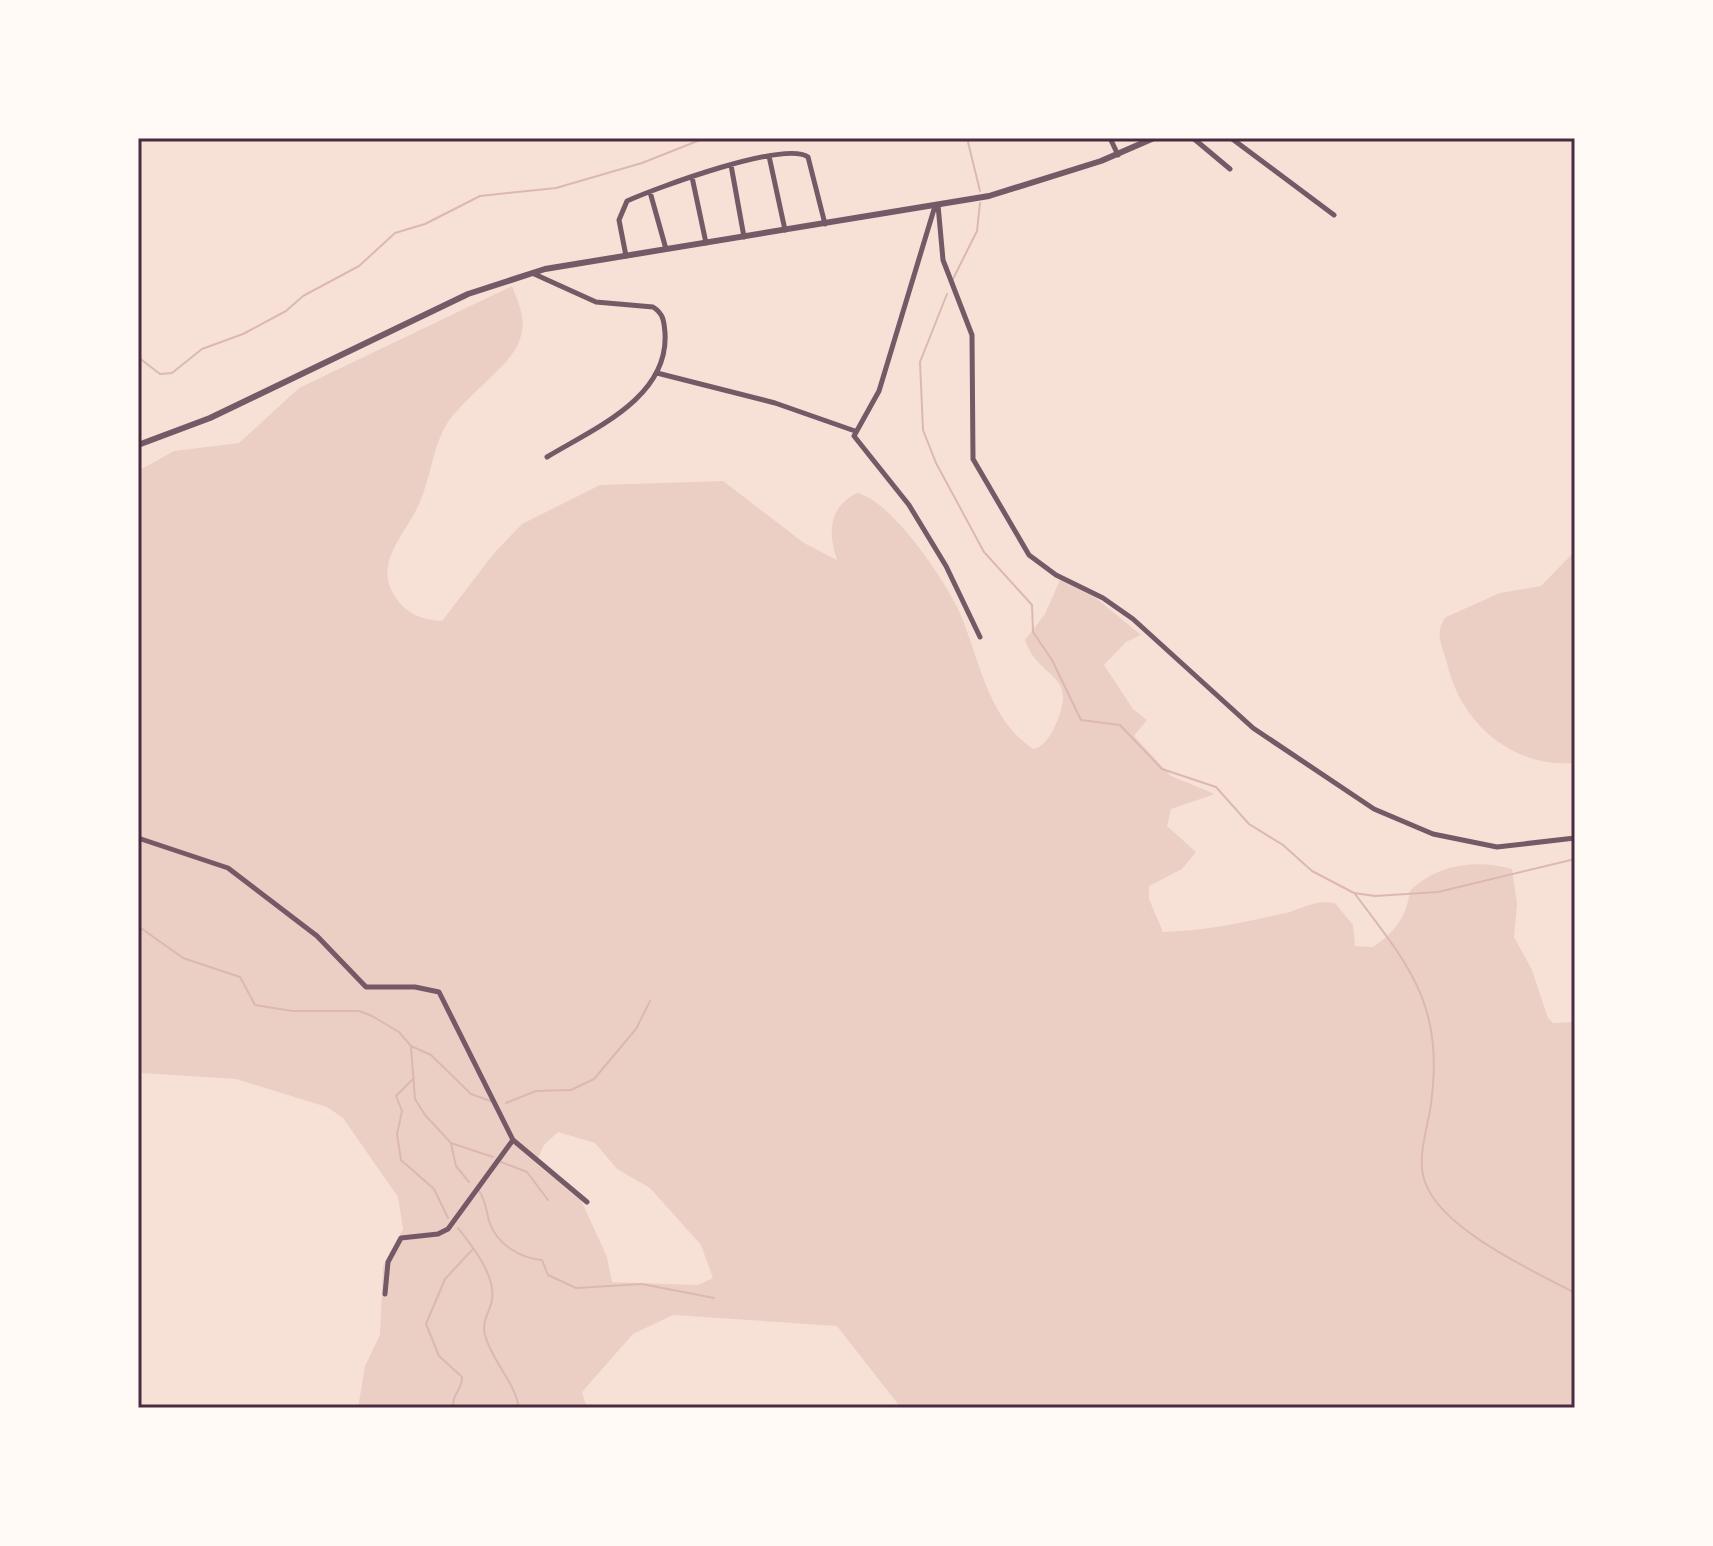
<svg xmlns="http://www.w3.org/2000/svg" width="1713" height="1546" font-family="'DejaVu Sans',sans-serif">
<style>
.green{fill:#ebcfc5;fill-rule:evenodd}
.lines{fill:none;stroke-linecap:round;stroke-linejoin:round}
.stream{stroke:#dcb8b0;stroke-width:2}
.minor{stroke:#755966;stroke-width:5}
.tertiary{stroke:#755966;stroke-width:6}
.neatline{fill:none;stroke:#4a2c40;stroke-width:3}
</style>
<rect width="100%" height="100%" fill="#f7e1d7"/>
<path class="green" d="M512,286C520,307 528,322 518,344C508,367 465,397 448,422C433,446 432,471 422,497C408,535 368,563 399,602C411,616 425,620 442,621L495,552L522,524L600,485L723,481L804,543L837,560C828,533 828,508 857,493C891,500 944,579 959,611C980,659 987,718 1033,749C1043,747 1049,738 1054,728C1081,671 1040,683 1025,640L1045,614L1060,580L1096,598L1141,635L1126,642L1104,665L1133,709L1147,720L1134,736L1171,776L1215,794L1171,809L1167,826L1196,852L1182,869L1149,886V899L1163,932C1203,931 1241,923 1281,914C1302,910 1312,899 1335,903L1353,925L1355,946L1373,947C1395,932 1406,918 1410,891C1437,864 1476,859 1512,869L1517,904L1514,937L1532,970L1548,1018L1553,1023L1575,1022V1408H901L837,1326L673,1315L633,1334L582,1392L587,1408H358L365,1366L380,1335L383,1266L403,1229L398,1197L343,1118L327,1107L236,1079L143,1073L138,1070V471L174,451L239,443L299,388ZM558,1132L595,1143L617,1169L650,1188L701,1245L713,1278L698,1285L612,1282L607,1257L581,1200L536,1163L544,1145Z
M1575,551V763C1511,768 1460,722 1447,663C1443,647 1433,634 1446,617L1500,593L1541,586Z"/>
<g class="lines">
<path class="stream" d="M967,138L980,191
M953,279L977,231L980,203
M947,294L920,362L923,430L936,463L984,552L1032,605L1033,632L1052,660L1081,720L1120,725L1162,769L1216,787L1249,824L1283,845L1312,871L1354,893L1375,896L1438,892L1575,859
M138,357L160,374L172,373L202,349L243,334L286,311L303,296L359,266L395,233L425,224L480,196L556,188L642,163L705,138
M1355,894C1411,968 1444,1006 1431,1104C1428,1127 1416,1159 1425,1182C1441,1229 1533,1271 1575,1293
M138,926L183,958L240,977L255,1005L292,1011H359L372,1016L399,1032L411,1046L431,1055L471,1094L493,1102
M411,1047L415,1099L425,1115L451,1143L493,1157
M414,1078L396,1096L402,1111L397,1134L401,1160L434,1189L448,1218
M506,1103L536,1091L571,1090L594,1079L636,1029L650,1001
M451,1144L456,1166L469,1182
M501,1162L527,1172L548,1200
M479,1191C486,1201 486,1210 489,1221C497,1245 520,1258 542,1260L548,1275L576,1288L642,1284L714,1298
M458,1228C472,1246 496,1275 492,1300C490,1312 481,1322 485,1335C492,1362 514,1380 519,1408
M454,1408C450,1396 463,1389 462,1377L439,1356L426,1324L445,1279L472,1250"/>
<path class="minor" d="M1110,138L1118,155
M1193,138L1230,169
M1231,138L1334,215
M769,156L785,230
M731,165L744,237
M692,177L706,243
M650,192L666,249
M938,205L943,260L972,335L973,459L1029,555L1056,575L1103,598L1133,619L1253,728L1374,809L1433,834L1497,847L1575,838
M935,206L879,391L854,436L909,505L946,566L980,637
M626,256L619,220L627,201C656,188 785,140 808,157L825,224
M532,273L596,302L653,307C664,314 664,322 665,333C669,398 593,429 547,457
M657,373L775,403L855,431
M138,838L228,868L317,936L366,987H415L439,992L513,1140L587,1202
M385,1294L388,1262L401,1238L438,1234L448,1229L513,1140"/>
<path class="tertiary" d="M138,445L210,418L468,294L545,269L989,196L1101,161L1154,138"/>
</g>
<rect width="1713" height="1546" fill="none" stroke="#fffaf5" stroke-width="280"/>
<rect x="140" y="140" width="1433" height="1266" class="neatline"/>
</svg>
